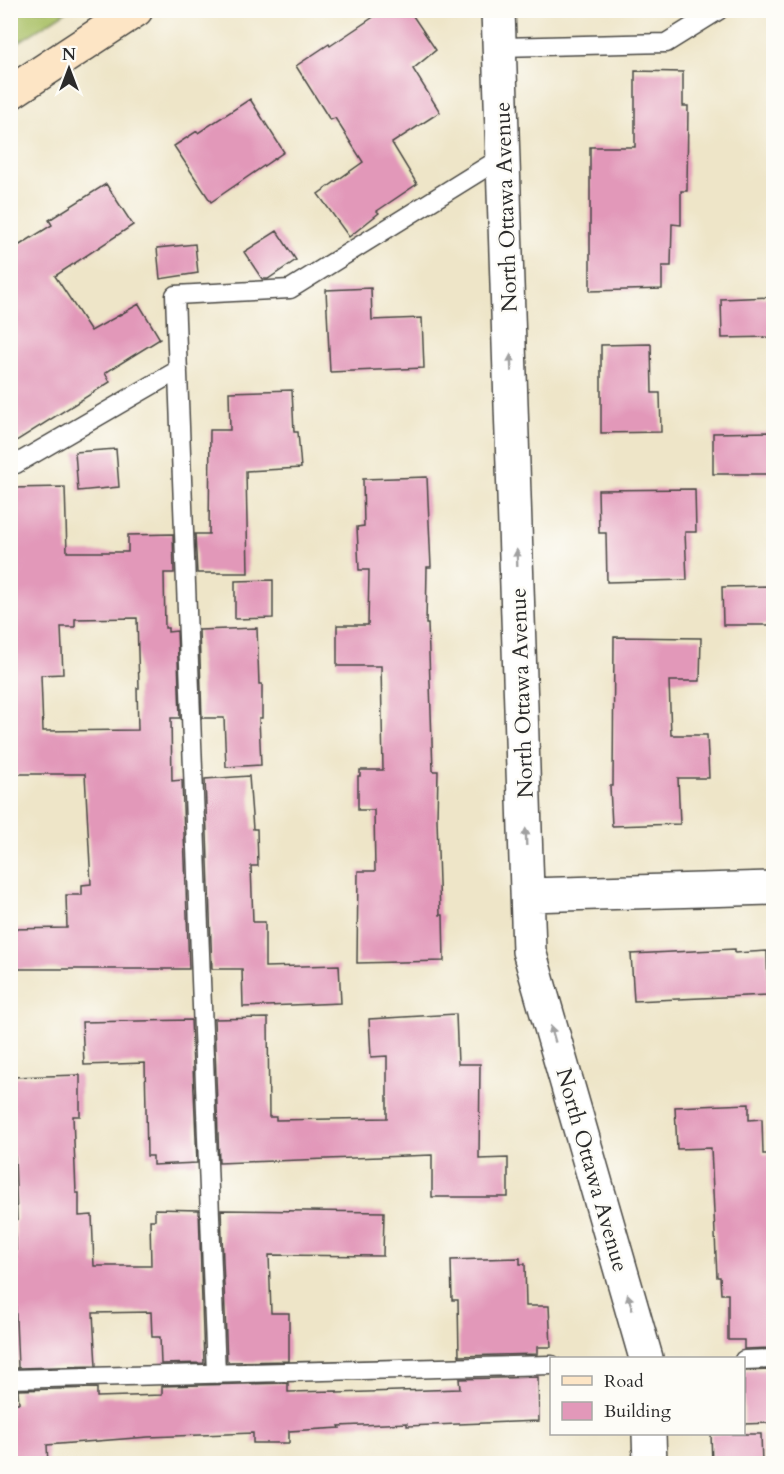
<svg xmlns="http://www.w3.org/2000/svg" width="784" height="1474" font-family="Cardo,serif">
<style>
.green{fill:#a8bf64;stroke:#6a7548;stroke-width:1.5}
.building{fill:#e298b9;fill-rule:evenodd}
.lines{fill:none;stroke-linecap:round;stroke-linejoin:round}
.lane-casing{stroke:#484743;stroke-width:21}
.street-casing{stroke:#484743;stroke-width:36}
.secondary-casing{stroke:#484743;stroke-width:36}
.lane{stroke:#fff;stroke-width:18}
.street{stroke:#fff;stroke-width:33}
.secondary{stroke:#fde5c5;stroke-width:33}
.oneway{fill:#a0a0a0}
.labels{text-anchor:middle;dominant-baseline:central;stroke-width:5;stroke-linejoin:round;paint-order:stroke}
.street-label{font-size:22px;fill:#2b2b2b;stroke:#fdfcf7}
</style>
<rect width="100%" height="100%" fill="#fdfcf7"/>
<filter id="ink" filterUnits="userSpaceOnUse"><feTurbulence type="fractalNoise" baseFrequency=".0167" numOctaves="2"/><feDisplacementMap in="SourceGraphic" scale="12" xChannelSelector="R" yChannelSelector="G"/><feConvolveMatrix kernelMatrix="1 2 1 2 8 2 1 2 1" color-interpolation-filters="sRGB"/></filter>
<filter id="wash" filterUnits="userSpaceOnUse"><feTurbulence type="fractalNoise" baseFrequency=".008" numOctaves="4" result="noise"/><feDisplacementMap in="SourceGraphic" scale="24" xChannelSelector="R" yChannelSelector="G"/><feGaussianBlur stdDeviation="1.35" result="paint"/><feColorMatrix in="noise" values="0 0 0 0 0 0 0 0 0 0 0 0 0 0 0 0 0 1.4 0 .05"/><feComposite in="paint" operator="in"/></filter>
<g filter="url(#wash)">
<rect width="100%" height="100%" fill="#eee5c8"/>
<path class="green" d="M11,10H67V11L11,47Z"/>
<g id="blocks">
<path class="building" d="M384,10H409L436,50L413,69L440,112L392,143L417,184L377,211L379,213L349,237L318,194L363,162L335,118L330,120L296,66L329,44L330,46Z
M635,71L683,72V106H688L687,191H681V225L672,224L671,266H662V289L590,291V147H635Z
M250,99L284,152L211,202L174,146L197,131L198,133Z
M106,184L133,225L55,276L91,331L139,304L160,339L105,373L110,382L10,445V251L52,225L49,220Z
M277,231L296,260L268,279H262L244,252Z
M195,244L198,273L160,279L157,248Z
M371,288L372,320L422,318L424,368L330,372L326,290Z
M774,297V337L722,338L721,299Z
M651,344L652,393H660L661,432L601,433V345Z
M292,390L294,432H298L301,468L246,471L248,573H197L195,534H209L210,430H230L229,392Z
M774,432V474H713V433Z
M116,449L119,487L78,491L75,452Z
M427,477L431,567H427L426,624H428L433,771H438L437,819L440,915H443L444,961L357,963L358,871H375L374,810H358V776H360V770H383L381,666H337V625H368L369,570H359L357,527L364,526L363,479Z
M65,487L67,552H128V535L173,534L174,573H164L165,628H168V632L177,631L180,718H171L172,781L182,780L189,969H11V929L67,928L66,895H82V885L91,884L85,774H10V488ZM137,618L139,688H137L138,730L43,731L41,675L63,674L61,627H75V619Z
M695,489L696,532H685L687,580L607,582L606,533H599L598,490Z
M273,580V618L235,619V581Z
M774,586V625H723L722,587Z
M257,628L259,684H262V718H259L261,765L226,767L224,718H202L199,630Z
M614,637L701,638L700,681H669L671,735H707L709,778H678L680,824L612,826L610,786H613Z
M249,776L253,829H257L258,866H251L253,922H265V967L339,965L341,1003L243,1007L242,969H212L205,779Z
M735,949V953L767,951L768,995L634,1001L631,954Z
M456,1014L458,1064H480L479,1159L508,1158V1197H432V1155L219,1163L214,1019L268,1018L269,1117H276V1120L387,1118V1056L371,1057L369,1019Z
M191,1020L197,1163L153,1165V1156H147L145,1063L84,1065L82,1022Z
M80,1075V1116H73L76,1193H79V1216L92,1215L94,1266H151L150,1220H155V1209L199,1210L204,1363L161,1364L160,1337H152L151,1312L93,1313L96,1366L18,1368L14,1271H17L15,1220H17L15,1157H12L10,1127H13L11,1077Z
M749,1104V1120L762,1119L763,1154H774V1341L769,1340L770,1348L744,1349V1340H728V1294H721L720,1277H717L711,1148L677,1149L675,1107Z
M221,1210L384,1212L383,1256L269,1255L271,1313H289V1361L227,1362Z
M520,1258V1264H525L526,1306H549L551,1347H537V1354L459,1356L458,1300H452L451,1260Z
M770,1370L772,1423L744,1424V1371Z
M538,1377L539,1421L407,1426V1423L339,1426L340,1428L289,1431V1443H253V1433L148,1437L47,1445L48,1464H10V1403H19L18,1390L97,1388V1397L162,1395V1386L288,1383V1392L337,1391V1393L460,1389L459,1379Z
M711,1434H761L762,1464H712Z"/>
</g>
</g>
<g filter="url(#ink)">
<use href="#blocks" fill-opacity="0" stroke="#484743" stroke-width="1.5"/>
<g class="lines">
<defs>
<path id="lane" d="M499,47L666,43L719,10
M10,465L16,464L178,370
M744,1360L774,1359
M216,1374L175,295L290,289L504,156
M10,1379L552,1365"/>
<path id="street" d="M498,10L529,951L646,1358
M528,895L774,888
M649,1434L650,1464"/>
<path id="secondary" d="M10,93L136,10"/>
</defs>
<use href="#lane" class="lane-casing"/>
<use href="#street" class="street-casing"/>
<use href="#secondary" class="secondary-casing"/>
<use href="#lane" class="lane"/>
<use href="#street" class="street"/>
<use href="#secondary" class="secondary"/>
</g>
<defs><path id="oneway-solid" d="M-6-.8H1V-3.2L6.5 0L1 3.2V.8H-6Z" transform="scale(1.5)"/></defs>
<g class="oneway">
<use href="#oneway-solid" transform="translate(511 363) rotate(-92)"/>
<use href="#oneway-solid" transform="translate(517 558) rotate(-92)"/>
<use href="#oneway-solid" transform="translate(526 837) rotate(-92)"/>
<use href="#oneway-solid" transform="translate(553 1034) rotate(-106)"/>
<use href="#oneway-solid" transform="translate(630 1302) rotate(-106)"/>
</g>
</g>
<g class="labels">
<g class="street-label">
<text transform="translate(506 207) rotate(-92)">North Ottawa Avenue</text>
<text transform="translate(522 693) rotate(-92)">North Ottawa Avenue</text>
<text transform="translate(592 1170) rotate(74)">North Ottawa Avenue</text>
</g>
</g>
<rect width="784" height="1474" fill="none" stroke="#fdfcf7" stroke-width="36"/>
<rect x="550" y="1357" width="195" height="78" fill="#fdfcf7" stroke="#a9a8a5" stroke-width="1.5"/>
<rect x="562" y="1376" width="30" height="9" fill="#fde5c5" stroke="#a9a8a5" stroke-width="1.5"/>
<text x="604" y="1387" font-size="18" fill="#2b2b2b">Road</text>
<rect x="562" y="1402" width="30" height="18" fill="#e298b9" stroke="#a9a8a5" stroke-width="1.5"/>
<text x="604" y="1417" font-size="18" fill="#2b2b2b">Building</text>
<g transform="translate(69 69)" stroke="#fdfcf7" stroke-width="4.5" paint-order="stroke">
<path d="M0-4.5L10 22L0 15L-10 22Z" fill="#2b2b2b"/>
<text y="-9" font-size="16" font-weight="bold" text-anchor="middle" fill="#2b2b2b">N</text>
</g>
</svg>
